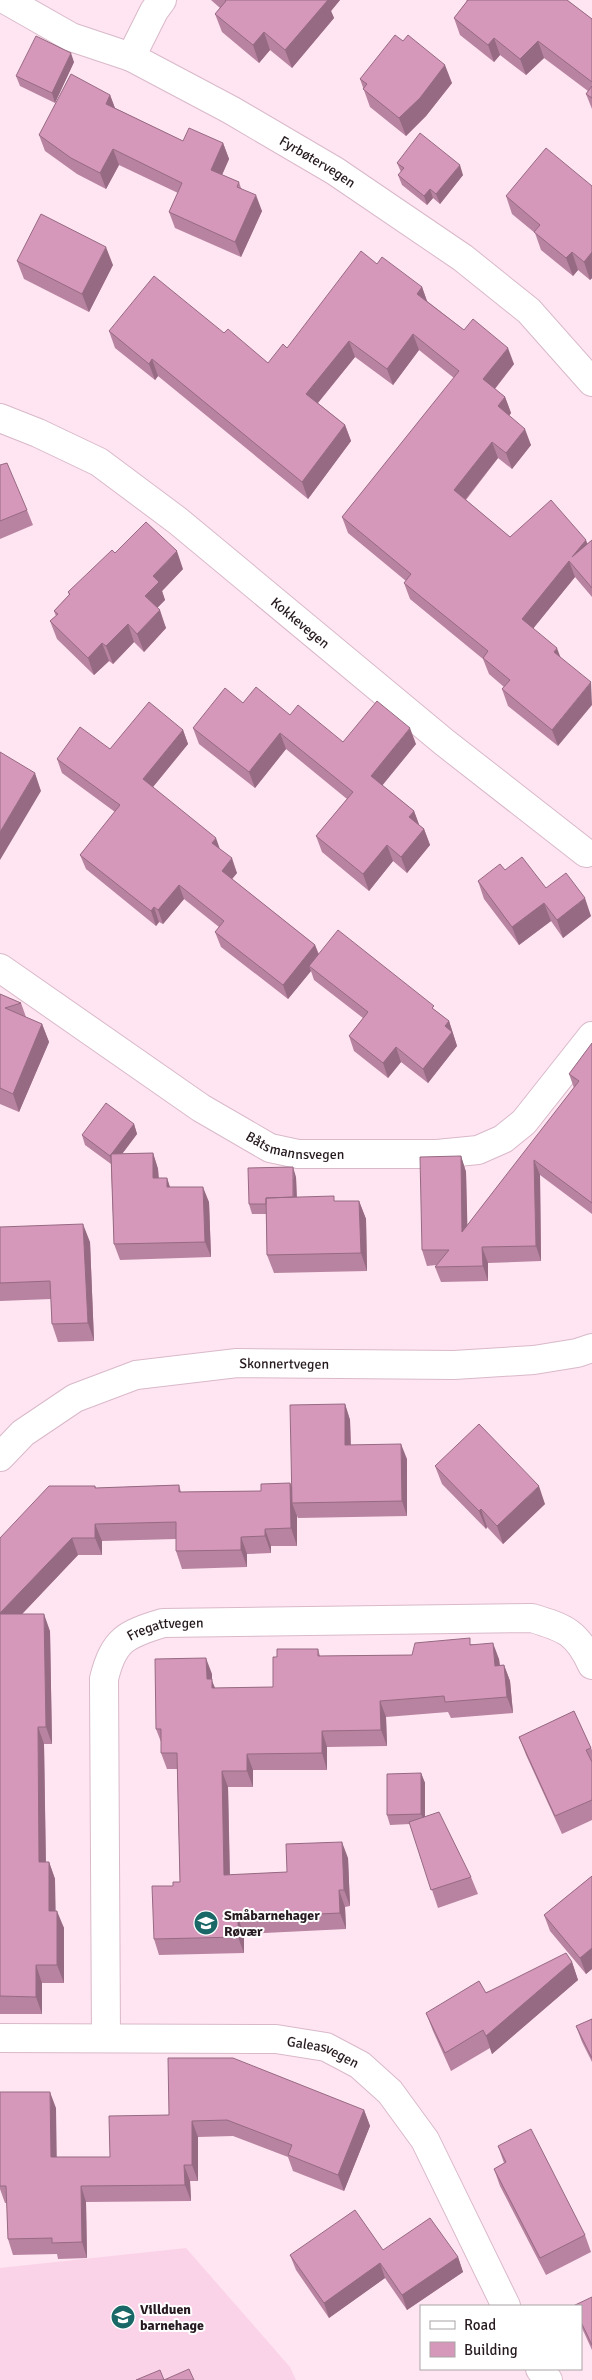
<svg xmlns="http://www.w3.org/2000/svg" width="592" height="2380" font-family="Signika,sans-serif">
<style>
.built{fill:#fbd3e8}
.lines{fill:none;stroke-linecap:round;stroke-linejoin:round}
.minor-casing{stroke:#d9b9c9;stroke-width:30}
.minor{stroke:#fff;stroke-width:28}
.wall{fill:#b883a0}
.shaded-wall{fill:#966a82}
.building{fill:#d698ba;stroke:#966a82}
.labels{text-anchor:middle;dominant-baseline:central;stroke-width:4;stroke-linejoin:round;paint-order:stroke}
.street-label{font-size:14px;fill:#271b21;stroke:#fff}
.poi-label{font-size:14px;font-weight:bold;fill:#271b21;stroke:#fff;text-anchor:start}
</style>
<rect width="100%" height="100%" fill="#ffe4f2"/>
<path class="built" d="M186,2248L290,2367L296,2380H0V2268Z"/>
<g class="lines">
<defs>
<g id="minor">
<path id="s1" d="M6,0L71,37L131,57L231,110L335,171L463,258L529,311L592,382"/>
<path d="M131,57L154,11L162,0"/>
<path id="s2" d="M0,418L38,433L99,462L178,521L444,742L586,853"/>
<path id="s3" d="M0,968L201,1108L270,1148L298,1154H437L478,1150L503,1139L524,1122L592,1036"/>
<path id="s4" d="M0,1457L23,1433L75,1398L136,1375L237,1363L454,1365L534,1360L577,1353L592,1348"/>
<path id="s5" d="M0,2038L276,2039L326,2047L360,2065L390,2092L425,2140L506,2306"/>
<path id="s6" d="M106,2038L104,1679C113,1640 126,1634 163,1623L532,1618C565,1628 577,1632 592,1665"/>
<path d="M540,2369L548,2380"/>
</g>
</defs>
<use href="#minor" class="minor-casing"/>
<use href="#minor" class="minor"/>
</g>
<path class="wall" d="M211,0H340L331,11L334,18L292,68L270,50L259,63L222,32L215,14L220,8Z
M466,0H567L592,19V109L586,94L588,91L544,58L526,75L500,55L494,62L460,35L454,18L467,1Z
M403,41L452,83L426,116L406,136L370,107L360,79Z
M74,62L55,103L20,86L16,76Z
M110,95L115,108L183,141L223,143L229,159L222,175L239,182L241,188L262,211L241,257L175,228L169,212L178,193L119,165L106,189L77,174L45,151L39,135Z
M397,163L463,175L440,204L433,198L427,205L402,185L398,175L401,172Z
M592,186V278L590,280L578,270L573,276L541,250L535,233L512,214L506,196Z
M17,261L113,265L89,312L24,279Z
M377,264L422,287L427,301L464,330L514,364L495,389L505,397L511,413L509,416L531,445L512,469L498,458L466,500L510,537L587,544L592,540V597L575,577L533,628L558,746L508,706L502,689L504,687L489,674L483,659L410,599L404,583L406,581L348,533L342,517L454,378L419,350L393,385L355,357L318,403L345,425L351,441L308,499L158,376L155,380L115,348L109,331L224,333L268,363L287,348Z
M0,465L27,510L33,525L0,539Z
M115,553L183,569L162,591L165,600L157,608L166,628L144,652L134,642L113,664L109,661L94,675L57,639L50,621L56,616L54,611L69,595L68,592Z
M243,703L290,715L343,742L416,744L382,785L414,811L419,825L424,829L430,845L407,873L393,861L369,891L322,852L316,836L347,799L286,749L255,788L199,744L193,728Z
M183,730L188,744L153,787L220,849L237,873L232,879L315,945L319,954L435,1010L449,1021L457,1046L428,1083L401,1062L388,1078L354,1051L349,1036L363,1018L314,980L311,971L288,999L221,947L215,932L219,927L184,899L163,924L159,922L156,926L86,869L80,855L115,812L62,773L57,759L110,749Z
M505,870L546,888L591,916L563,938L551,921L519,945L484,899L478,881Z
M0,994L21,1003L26,1017L42,1024L49,1042L19,1112L0,1104Z
M592,1043V1214L540,1175L541,1261L488,1263V1281L441,1282L435,1267L436,1265L427,1266L422,1250L461,1156L466,1172L467,1226L574,1088L569,1074Z
M134,1124L137,1134L122,1154L153,1153L158,1169L159,1178H167L170,1187L209,1202L211,1257L120,1260L114,1244L111,1164L85,1145L82,1135Z
M296,1177L297,1197L335,1201H359L366,1219L367,1271L274,1273L267,1255L266,1214H252L249,1204Z
M0,1227L90,1242L94,1341L58,1342L52,1324L51,1299L0,1301Z
M345,1404L350,1420L351,1445L407,1459V1516L298,1518L297,1516V1546H271V1553L247,1554V1567L182,1569L176,1551V1539L102,1541V1555H78L22,1614L50,1631L52,1744H44L46,1862H49L55,1879V1911L64,1928V1983H42V2014H0V1538L95,1486L96,1488L179,1485L181,1492L261,1491L290,1483L292,1487Z
M435,1466L545,1504L503,1544L487,1527L486,1529L442,1484Z
M472,1644L499,1659L500,1665H504L510,1681L513,1713L451,1718L448,1712L386,1717L387,1746L327,1747V1770H253V1787H228L230,1875L287,1872L348,1858L350,1906L345,1907L346,1929L244,1934V1953L159,1955L154,1939L173,1886L180,1882L177,1769H167L161,1753V1742L156,1729L212,1674V1681L215,1688L273,1687L277,1657L318,1649L320,1656L412,1655Z
M574,1711L592,1750V1820L562,1834L526,1755L519,1737Z
M421,1773L425,1783V1816L471,1877L478,1894L438,1908L410,1824L390,1825L387,1815Z
M592,1876V1969L586,1974L550,1931L544,1915Z
M572,1962L578,1980L492,2054L490,2048L451,2071L433,2031L426,2013Z
M592,2019V2062L582,2042L576,2026Z
M0,2092L56,2108V2157H110L169,2115L364,2110L370,2126L344,2191L293,2171L288,2157L233,2136L198,2137V2181H190L191,2201L86,2202L87,2258L58,2259L57,2254L13,2255L8,2239L7,2203H5L0,2189Z
M498,2146L585,2235L591,2252L546,2275L500,2186L494,2169L504,2163Z
M383,2250L458,2257L463,2272L407,2310L385,2278L329,2318L296,2270L290,2255Z
M592,2297V2350L581,2326V2306Z"/>
<path class="shaded-wall" d="M324,0H340L331,11L334,18L292,68L285,50Z
M264,32L270,50L259,63L253,45Z
M494,38L500,55L494,62L488,45Z
M538,41L544,58L526,75L520,59Z
M71,53L74,62L55,103L52,93Z
M445,65L452,83L426,116L406,136L399,118Z
M110,95L116,111L106,104Z
M223,143L229,159L217,186L211,170Z
M113,149L119,165L106,189L100,173Z
M460,165L463,175L440,204L436,194Z
M430,189L433,198L427,205L424,196Z
M256,195L262,211L241,257L235,242Z
M106,247L113,265L89,312L82,294Z
M572,252L578,270L573,276L566,258Z
M592,252V278L590,280L584,262Z
M422,287L428,304L417,294Z
M413,334L419,350L393,385L387,369Z
M349,341L355,357L312,410L306,394Z
M508,348L514,364L489,396L483,379Z
M152,359L158,376L155,380L149,364Z
M505,397L511,413L504,423L498,406Z
M345,425L351,441L308,499L302,482Z
M525,429L531,445L512,469L506,453Z
M492,442L498,458L460,506L454,490Z
M586,540L592,556L572,557Z
M177,551L183,569L162,591L165,600L151,614L145,596L153,576Z
M569,561L575,577L528,635L522,619Z
M160,610L166,628L144,652L137,634Z
M128,624L134,642L113,664L106,646Z
M102,643L109,661L94,675L88,658Z
M557,648L563,664L554,652Z
M591,682L592,705L558,746L552,730Z
M410,728L416,744L377,792L371,776Z
M183,730L188,744L148,793L143,779Z
M280,733L286,749L255,788L249,772Z
M35,773L41,791L0,860V832Z
M414,811L420,827L409,817Z
M424,829L430,845L407,873L401,857Z
M216,838L221,852L212,843Z
M387,845L393,861L369,891L363,874Z
M232,858L237,873L227,885L222,871Z
M179,885L184,899L163,924L158,910Z
M585,898L591,916L563,938L557,920Z
M544,903L551,921L519,945L512,927Z
M154,907L159,922L156,926L151,911Z
M315,945L320,959L309,966L311,971L288,999L283,985Z
M449,1021L457,1046L428,1083L423,1069L445,1026Z
M42,1024L49,1042L19,1112L13,1094Z
M396,1047L401,1062L388,1078L383,1063Z
M134,1124L137,1134L113,1166L110,1156Z
M153,1153L158,1169L159,1194L153,1178Z
M461,1156L466,1172L468,1248L462,1232Z
M534,1160L540,1175L541,1261L536,1246Z
M293,1167L296,1177L297,1213L294,1203Z
M167,1178L172,1194L167,1187Z
M203,1187L209,1202L211,1257L205,1242Z
M359,1201L366,1219L367,1271L361,1253Z
M83,1224L90,1242L94,1341L88,1323Z
M482,1247L488,1263V1281L483,1266Z
M345,1404L350,1420L351,1460L345,1445Z
M401,1444L407,1459V1516L402,1501Z
M290,1483L297,1501L292,1503L297,1516V1546L291,1528Z
M539,1486L545,1504L503,1544L497,1526Z
M481,1509L487,1527L486,1529L479,1511Z
M95,1524L102,1541V1555L95,1538Z
M265,1529L271,1546V1553L265,1536Z
M241,1537L247,1554V1567L241,1550Z
M72,1538L78,1555L5,1632L0,1618V1613Z
M44,1614L50,1631L52,1744L46,1727Z
M493,1643L499,1659L501,1682L495,1666Z
M206,1658L212,1674V1681L218,1695V1704L207,1679Z
M504,1665L510,1681L513,1713L507,1697Z
M380,1701L386,1717L387,1746L381,1730Z
M38,1727L44,1744L46,1879L39,1862Z
M322,1731L327,1747V1770L322,1753Z
M247,1754L253,1770V1787L247,1771Z
M222,1771L228,1787L230,1891L224,1875Z
M421,1773L425,1783V1824L421,1814Z
M342,1842L348,1858L350,1906L344,1890Z
M49,1862L55,1879L56,1928L49,1911Z
M339,1890L345,1907L346,1929L340,1913Z
M57,1911L64,1928V1983L57,1965Z
M238,1918L244,1934V1953L238,1937Z
M592,1948V1969L586,1974L580,1958Z
M572,1962L578,1980L492,2054L486,2036Z
M36,1965L42,1983V2014L36,1997Z
M50,2092L56,2108L57,2173L51,2157Z
M364,2110L370,2126L344,2191L338,2175Z
M192,2121L198,2137V2181L192,2165Z
M184,2165L190,2181L191,2201L185,2185Z
M81,2186L86,2202L87,2258L82,2242Z
M458,2257L463,2272L407,2310L402,2295Z
M380,2263L385,2278L329,2318L324,2303Z"/>
<path class="building" d="M225,0H328L285,50L264,32L253,45L215,14L226,1Z
M468,0H567L592,19V82L538,41L520,59L494,38L488,45L454,18Z
M395,35L403,41L408,35L445,65L420,98L399,118L363,89L367,84L360,79Z
M36,36L71,53L52,93L16,76Z
M71,74L110,95L106,104L183,141L189,128L223,143L211,170L239,182L237,187L256,195L235,242L169,212L182,183L113,149L100,173L71,158L39,135Z
M592,86V98L586,94Z
M420,133L460,165L436,194L430,189L424,196L398,175L404,168L397,163Z
M546,148L592,186V252L584,262L572,252L566,258L534,232L540,225L506,196Z
M41,214L106,247L82,294L17,261Z
M361,251L377,264L382,257L422,287L417,294L464,330L473,319L508,348L483,379L505,397L498,406L525,429L506,453L492,442L454,490L510,537L551,500L586,540L572,557L592,540V588L569,561L522,619L557,648L554,652L591,682L552,730L502,689L510,680L483,658L488,651L404,583L411,574L342,517L459,371L413,334L387,369L349,341L306,394L345,425L302,482L152,359L149,364L109,331L154,276L224,333L228,329L268,363L283,344L287,348Z
M7,463L27,510L0,521V465Z
M146,522L177,551L153,576L159,582L145,596L160,610L137,634L128,624L106,646L102,643L88,658L50,621L58,614L54,611L70,594L68,592L112,550L115,553Z
M256,687L290,715L298,705L343,742L377,701L410,728L371,776L414,811L409,817L424,829L401,857L387,845L363,874L316,836L353,792L280,733L249,772L193,728L225,688L243,703Z
M149,702L183,730L143,779L216,838L212,843L232,858L222,871L315,945L283,985L215,932L224,921L179,885L158,910L154,907L151,911L80,855L120,805L57,759L80,727L110,749Z
M0,752L35,773L0,832Z
M522,857L546,888L566,873L585,898L557,920L544,903L512,927L478,881L500,864L505,870Z
M338,930L434,1006L432,1008L449,1021L445,1026L452,1032L423,1069L396,1047L383,1063L349,1036L368,1012L309,966Z
M0,994L21,1003L5,1008L42,1024L13,1094L0,1088Z
M592,1043V1203L534,1160L536,1246L482,1247L483,1266L435,1267L449,1250H422L420,1157L461,1156L462,1232L579,1081L569,1074Z
M106,1103L134,1124L110,1156L82,1135Z
M153,1153V1178H167V1187H203L205,1242L114,1244L111,1154Z
M293,1167V1197L266,1198V1204H249L248,1168Z
M334,1196V1201H359L361,1253L267,1255L266,1198Z
M83,1224L88,1323L52,1324L50,1281L0,1283V1227Z
M345,1404V1445L401,1444L402,1501L292,1503L290,1405Z
M479,1424L539,1486L497,1526L481,1509L479,1511L435,1466Z
M290,1483L291,1528L265,1529V1536L241,1537V1550L176,1551V1522L95,1524V1538H72L0,1613V1538L49,1486H95V1488L179,1485V1492L261,1491V1484Z
M0,1614H44L46,1727H38L39,1862H49V1911H57V1965H36V1997L0,1996Z
M470,1638V1645L493,1643L495,1666L504,1665L507,1697L445,1702L444,1696L380,1701L381,1730L322,1731V1753L247,1754V1771H222L224,1875L287,1872L286,1844L342,1842L344,1890H339L340,1913L238,1918V1937L154,1939L152,1886H173V1882H180L177,1753H161V1729H156L155,1659L206,1658L207,1679H212V1688L273,1687V1657H277V1649H318V1656L412,1655L415,1643Z
M574,1711L591,1748L586,1750L592,1762V1800L555,1816L519,1737Z
M421,1773V1814L387,1815V1774Z
M439,1812L471,1877L431,1890L409,1822Z
M592,1876V1948L580,1958L544,1915Z
M566,1953L572,1962L486,2036L483,2030L445,2053L426,2013L479,1981L486,1993Z
M592,2019V2058L576,2026Z
M168,2058H233L364,2110L338,2175L288,2155L292,2145L227,2120L192,2121V2165H184L185,2185L81,2186L82,2242L52,2243V2238L8,2239L6,2186H0V2092H50L51,2157H110L109,2116L169,2115Z
M531,2129L585,2235L540,2258L494,2169L506,2162L498,2146Z
M355,2210L383,2250L430,2218L458,2257L402,2295L380,2263L324,2303L290,2255Z
M592,2297V2345L581,2322V2306H573Z
M189,2369L194,2380H136L160,2370L164,2380Z"/>
<defs>
<symbol id="school-disc" viewBox="-11 -11 22 22"><circle r="9.5" fill="#196767" stroke="#fff"/><path d="M0-5L7-2L0 1L-7-2ZM-4 1L0 2.5L4 1V4Q0 6-4 4Z" fill="#fff"/></symbol>
</defs>
<g fill-rule="evenodd">
<use href="#school-disc" x="192" y="1909" width="28" height="28"/>
<use href="#school-disc" x="109" y="2303" width="28" height="28"/>
</g>
<g class="labels">
<g class="street-label">
<text stroke="none"><textPath href="#s1" startOffset="352">Fyrbøtervegen</textPath></text>
<text stroke="none"><textPath href="#s2" startOffset="366">Kokkevegen</textPath></text>
<text stroke="none"><textPath href="#s3" startOffset="349">Båtsmannsvegen</textPath></text>
<text stroke="none"><textPath href="#s4" startOffset="310">Skonnertvegen</textPath></text>
<text stroke="none"><textPath href="#s6" startOffset="448">Fregattvegen</textPath></text>
<text stroke="none"><textPath href="#s5" startOffset="325">Galeasvegen</textPath></text>
</g>
<g class="poi-label">
<text x="224" y="1915">Småbarnehager<tspan x="224" dy="16">Røvær</tspan></text>
<text x="140" y="2309">Villduen<tspan x="140" dy="16">barnehage</tspan></text>
</g>
</g>
<rect x="420" y="2305" width="162" height="65" fill="#ffffff" stroke="#a9a4a6"/>
<rect x="430" y="2321" width="25" height="8" fill="#ffffff" stroke="#a9a4a6"/>
<text x="464" y="2330" font-size="15" fill="#271b21">Road</text>
<rect x="430" y="2342" width="25" height="15" fill="#d698ba" stroke="#a9a4a6"/>
<text x="464" y="2355" font-size="15" fill="#271b21">Building</text>
</svg>
